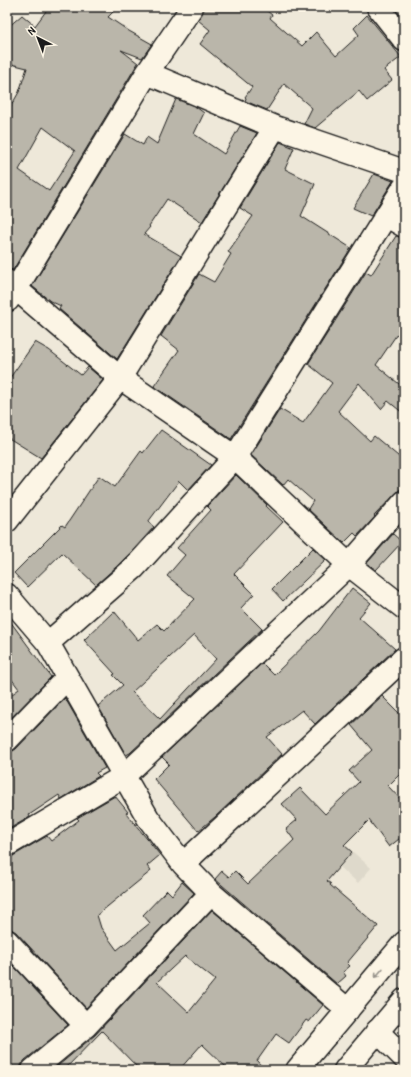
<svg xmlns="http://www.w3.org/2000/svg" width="411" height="1077" font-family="'Patrick Hand',sans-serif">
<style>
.built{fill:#ded9cb}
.building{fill:#bab6aa;stroke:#1c1c1c;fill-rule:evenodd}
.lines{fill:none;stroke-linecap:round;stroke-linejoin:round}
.minor-casing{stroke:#1c1c1c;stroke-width:25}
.primary-casing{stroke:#1c1c1c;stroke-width:25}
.minor{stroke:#fcf5e5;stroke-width:22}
.primary{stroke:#fcf5e5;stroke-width:22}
.oneway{stroke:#97938b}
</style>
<rect width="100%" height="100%" fill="#eee8d9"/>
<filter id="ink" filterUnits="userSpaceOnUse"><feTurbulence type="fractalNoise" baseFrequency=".025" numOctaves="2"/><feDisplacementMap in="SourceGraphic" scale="8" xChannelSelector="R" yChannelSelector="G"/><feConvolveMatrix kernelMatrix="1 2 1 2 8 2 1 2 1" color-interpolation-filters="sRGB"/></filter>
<g filter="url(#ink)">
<path class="built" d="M353,852L371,868L358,883L340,867Z"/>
<path class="building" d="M49,7H118L108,17L129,31L152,44L142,58L121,50L138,63L13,270L7,269V113L19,92L27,68L7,63V28L22,15L35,26ZM43,127L75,151L49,191L19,170Z
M204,7H262L272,15L270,18L302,46L316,32L336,56L359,35L354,28L367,15L401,57L384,70L392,80L367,101L359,91L315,128L304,124L312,108L284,84L267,110L245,101L246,98L245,97L252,87L200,44L210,30L198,20L202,14Z
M176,99L196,107L204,113L194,134L224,154L240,126L257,133L202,222L167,199L149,226L150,227L144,234L181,256L117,359L59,309L61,306L50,301L32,286L125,134L143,145L147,137L157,144Z
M280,142L294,148L285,169L315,184L301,216L351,248L231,439L154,386L179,350L161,336L199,274L214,282L231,254L228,252L253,216L240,208Z
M374,174L393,181L371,216L353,208Z
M396,236L404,238V341L397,334L376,365L404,388V414L388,401L381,409L359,383L338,411L370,441L374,436L404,461V485L374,516L375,517L357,536L354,533L344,543L308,509L313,501L288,479L283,485L251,455L280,409L303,423L332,383L308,364L366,272L371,275Z
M35,342L49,350L81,375L88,367L103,380L41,458L7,437V382Z
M161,430L211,465L188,490L179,481L148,522L154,527L125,559L96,585L62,553L27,587L14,573L62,525L65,527L99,476L115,487L141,451L143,453Z
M236,475L267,505L266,506L283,522L234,574L254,594L241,608L262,629L130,753L126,755L98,706L123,685L113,675L115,674L84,640L114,611L138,640L157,624L164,631L195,599L167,576L185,555L177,548L211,510L207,506ZM194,635L216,659L160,719L132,692Z
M393,534L402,542L376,570L367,563Z
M313,548L326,560L283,601L272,589Z
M352,588L371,603L359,617L395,649L315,724L302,710L267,737L282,754L215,817L198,831L154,779L169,764L162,757L262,663L274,675L319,631Z
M7,617L51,677L7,722V698L19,689L7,673Z
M382,696L404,718V770L388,786L404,803V835L389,847L369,820L344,845L352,852L327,881L331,884L330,885L378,926L347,963L350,966L343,972L346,976L337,984L215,879L222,871L229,877L235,871L248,884L294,840L286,829L297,820L282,804L300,788L325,814L359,782L349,771L372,750L351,725Z
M65,698L105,768L96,773L99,776L61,799L59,795L29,815L30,817L7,830V752H11L16,749Z
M115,796L128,812L126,813L160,855L147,866L151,871L97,915L101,928L117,950L150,923L143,915L167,890L172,895L182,882L194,893L86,1008L16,932L11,929H7V857L13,856L47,836L51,841L79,820L77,818Z
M212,910L323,1005L309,1022L306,1020L289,1043L276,1034L257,1061L265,1070H229L202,1044L179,1070H140L102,1031L64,1070H53L95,1035ZM185,956L215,980L189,1012L157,982Z
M7,959L68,1025L25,1060L21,1065V1070H7Z"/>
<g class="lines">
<defs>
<path id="minor" d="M378,7L404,40
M147,73L275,127L404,171
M387,216L404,226
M7,281L120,378L235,457L349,565L404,608
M8,300L16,289L147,73L192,7
M7,521L120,378L275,127
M7,595L48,643L148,818L183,864L211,893L348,1010
M48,643L134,568L235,457L404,187
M7,740L67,678
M7,845L124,776L349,565L404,502
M183,864L404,658
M7,941L86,1026
M377,1031L404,1058
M33,1070L86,1026L211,893"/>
<path id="primary" d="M297,1070L404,943
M345,1070L404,1000"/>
</defs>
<use href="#minor" class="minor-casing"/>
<use href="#primary" class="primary-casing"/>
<use href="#minor" class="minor"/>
<use href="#primary" class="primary"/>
</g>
<defs><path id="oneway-shaft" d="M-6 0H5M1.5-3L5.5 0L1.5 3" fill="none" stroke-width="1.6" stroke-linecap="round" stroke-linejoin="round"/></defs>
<use class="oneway" href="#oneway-shaft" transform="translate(379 973) rotate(130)"/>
</g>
<rect width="411" height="1077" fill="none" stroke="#fcf5e5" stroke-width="24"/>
<rect x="12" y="12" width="387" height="1053" fill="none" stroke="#1c1c1c" stroke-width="1.5" filter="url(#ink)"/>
<g transform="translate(38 38) rotate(318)" stroke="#fcf5e5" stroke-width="3" paint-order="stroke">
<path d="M0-3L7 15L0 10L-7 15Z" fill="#1c1c1c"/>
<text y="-6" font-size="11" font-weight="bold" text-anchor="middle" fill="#1c1c1c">N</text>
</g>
</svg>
